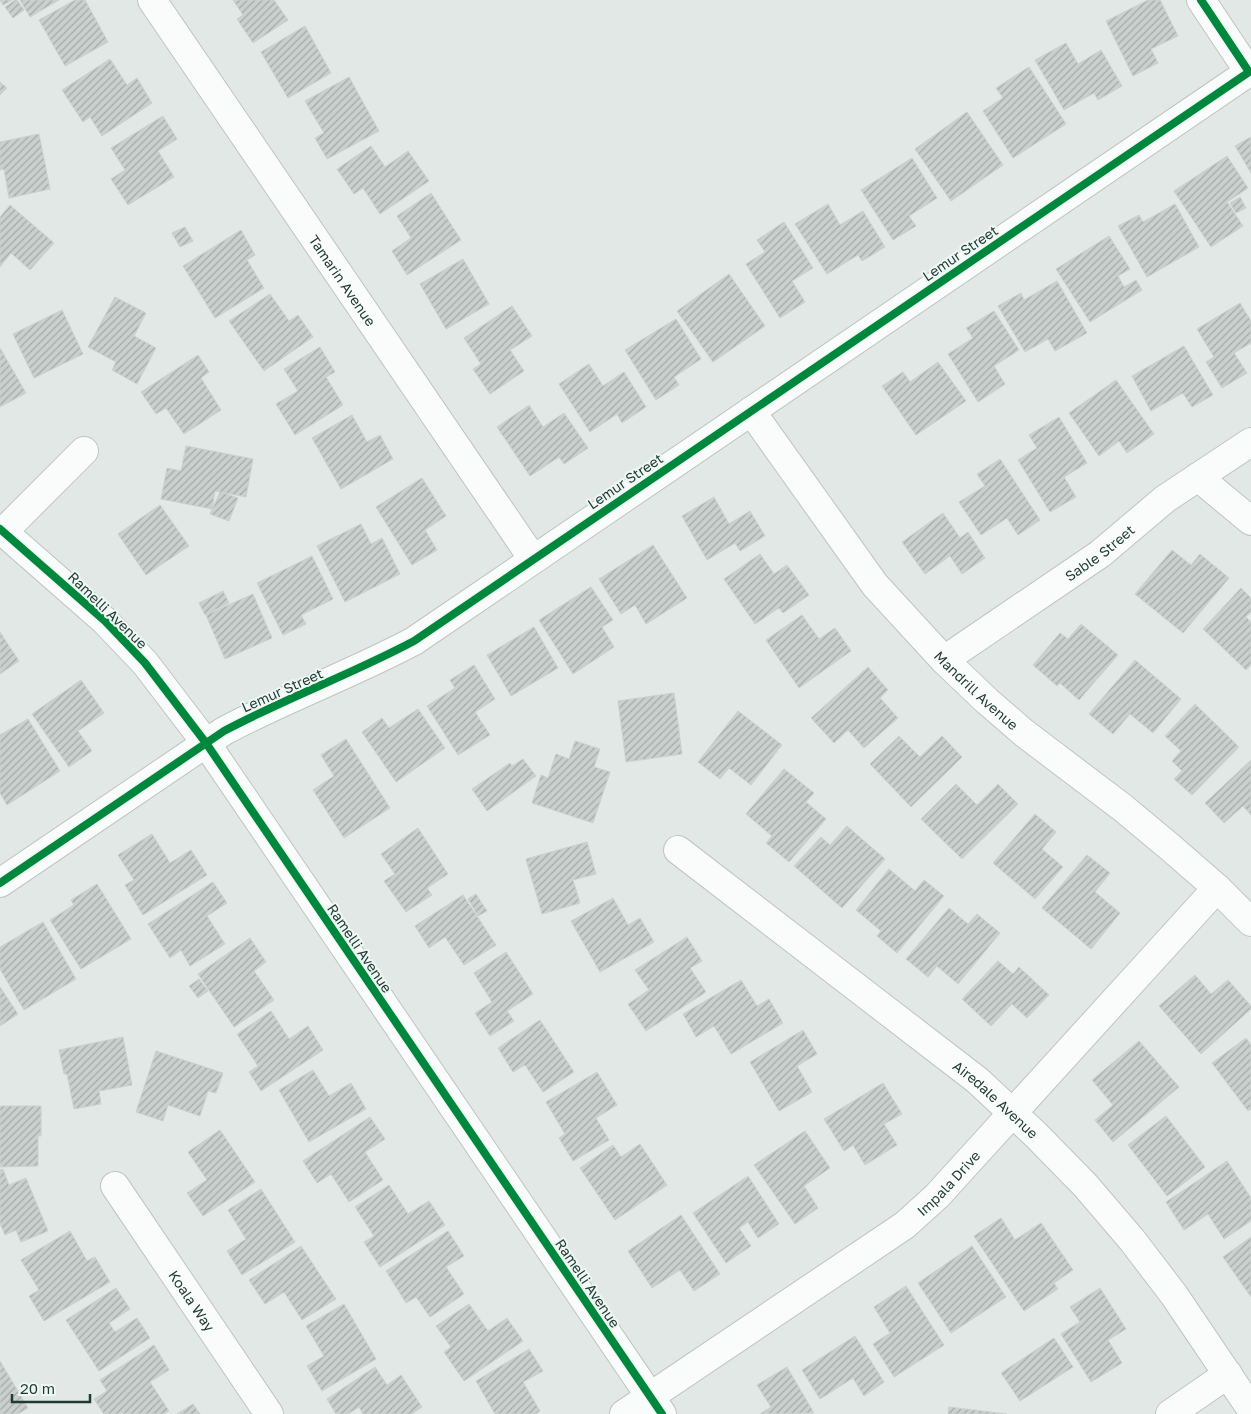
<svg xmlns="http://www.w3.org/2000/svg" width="1251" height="1414" font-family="'Golos Text',sans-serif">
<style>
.building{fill:url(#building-hatch);stroke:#cad1ce}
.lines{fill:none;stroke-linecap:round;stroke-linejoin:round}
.minor-casing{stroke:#bec5c2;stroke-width:30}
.minor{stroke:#fafcfb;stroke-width:28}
.cycleway-casing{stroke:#eff7f3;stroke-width:11}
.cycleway{stroke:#00873e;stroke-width:8}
.labels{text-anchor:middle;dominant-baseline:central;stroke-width:4;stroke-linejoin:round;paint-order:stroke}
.street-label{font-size:14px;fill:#1f3b34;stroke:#eff7f3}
</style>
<defs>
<pattern id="building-hatch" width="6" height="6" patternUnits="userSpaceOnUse" patternTransform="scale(1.25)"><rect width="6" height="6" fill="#cad0ce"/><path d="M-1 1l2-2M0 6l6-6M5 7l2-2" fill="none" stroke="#a3aaa8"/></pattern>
</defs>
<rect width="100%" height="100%" fill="#e1e8e5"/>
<path class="building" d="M0,0H12L3,5Z
M15,0H17L24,10L13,18L5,7Z
M20,0H59L30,17Z
M75,0H85L108,42L65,66L39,20Z
M233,0H274L288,20L253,43L237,19L243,15Z
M1148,0H1160L1178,36L1151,49L1158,63L1133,76L1106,21Z
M305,26L331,73L288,98L261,52Z
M1066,43L1078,64L1101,50L1122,86L1098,100L1094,93L1064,110L1035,60Z
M110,59L127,85L137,78L152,103L102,136L90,117L83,122L62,90Z
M1029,67L1066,124L1013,158L983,111L1003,98L996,88Z
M349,77L379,131L327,159L315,138L324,133L305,101Z
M0,82L7,88L0,95Z
M967,112L1003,165L951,201L915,149Z
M163,116L177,139L158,151L174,177L128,205L111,179L125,170L111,148Z
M39,134L50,189L9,198L4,169L0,170V142Z
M1251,137V173L1235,146Z
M371,146L385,167L408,151L429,181L380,214L363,188L354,194L337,169Z
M1227,156L1248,188L1227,202L1243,226L1211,247L1174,191Z
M912,158L937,198L909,216L916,226L893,240L861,190Z
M431,193L461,240L407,275L392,251L411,238L397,216Z
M1240,197L1246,208L1236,213L1230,203Z
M828,204L840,225L863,211L885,247L862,261L858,255L827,274L795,224Z
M1175,204L1199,247L1147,277L1118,226L1139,215L1143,222Z
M10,205L54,243L30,270L11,253L0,267V217Z
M784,222L813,268L792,281L805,302L780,318L746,264L765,252L757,240Z
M185,227L193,241L180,247L172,233Z
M241,230L255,255L247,260L264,288L215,318L183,266Z
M1109,236L1130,269L1118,276L1124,287L1136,280L1142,290L1090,322L1056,269Z
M463,259L489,304L446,329L420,284Z
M729,274L765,326L713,362L677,311Z
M1057,281L1087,333L1055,351L1048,339L1025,352L998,306L1021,293L1024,300Z
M270,294L289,321L298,315L313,337L264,371L229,321Z
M115,297L146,313L134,336L156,348L137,384L112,370L116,362L88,347Z
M1240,303L1251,321V343L1234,353L1247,373L1222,388L1206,362L1214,357L1197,329Z
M512,306L532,336L510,350L524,371L490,394L473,369L481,364L464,338Z
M62,310L83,354L34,378L13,334Z
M994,311L1019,350L994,366L1005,384L978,402L948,354L973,338L966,328Z
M676,319L701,359L674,377L679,385L656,400L625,350Z
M1184,346L1213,395L1192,407L1183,393L1151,411L1132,376Z
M320,347L335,372L326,377L343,405L295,435L276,404L298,391L284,369Z
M0,348L26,393L0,407Z
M198,355L209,372L201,378L221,410L184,434L166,408L156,414L141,392Z
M938,362L966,401L916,435L882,386L903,372L910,382Z
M589,364L603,386L624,372L646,407L622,423L617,414L590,432L559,384Z
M1116,380L1154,434L1127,453L1119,441L1099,456L1069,413Z
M529,405L543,427L564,413L588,448L564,464L559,457L530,476L497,427Z
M352,415L367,442L380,435L393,459L341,489L312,438Z
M1059,417L1087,463L1064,477L1076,497L1050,512L1018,460L1037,448L1029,435Z
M186,446L253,459L246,497L215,491L212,509L161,499L167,468L181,471Z
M1000,459L1040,520L1018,535L1007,518L981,535L959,502L985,486L977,474Z
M422,478L446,516L425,530L437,550L412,565L376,507Z
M220,492L238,498L229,521L210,514Z
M714,497L729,524L750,511L765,536L740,551L735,543L707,560L682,516Z
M160,505L189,546L146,575L118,534Z
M943,513L960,538L968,532L985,558L962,574L950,556L925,574L902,542Z
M361,524L371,544L382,538L400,574L345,602L317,546Z
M653,545L687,598L646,624L635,605L621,614L599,579Z
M1172,550L1191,565L1200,554L1229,578L1183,633L1135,594Z
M760,554L774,574L787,565L809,595L783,613L779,608L755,624L724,579Z
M312,556L333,599L301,615L306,624L283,635L257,583Z
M591,587L613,620L602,627L614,647L573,674L539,620Z
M1241,588L1251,598V612L1246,617L1251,622V665L1246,670L1203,629Z
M223,591L229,603L205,615L199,603Z
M253,594L272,638L225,659L206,615Z
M802,615L819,639L835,628L851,651L799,688L766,640Z
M1081,624L1118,655L1079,700L1060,683L1057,686L1033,665L1060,633L1068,639Z
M534,627L558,668L511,696L487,655Z
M0,632L19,661L0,674Z
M1135,660L1181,699L1153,733L1130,714L1113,734L1089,714Z
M474,665L495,699L475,712L490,735L458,755L427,706L455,688L450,680Z
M868,667L888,690L880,698L898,718L864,748L848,730L834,743L811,718Z
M81,680L104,713L78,731L92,751L69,767L32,714Z
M674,693L682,754L626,762L618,701Z
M1195,704L1239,747L1192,795L1174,779L1182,771L1172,761L1181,751L1165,736Z
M418,709L445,748L396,782L362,732L382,718L389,728Z
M738,711L782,745L751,785L729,768L720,779L698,762Z
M28,719L60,771L7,805L0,793V735Z
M899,736L920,757L942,736L962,757L911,807L870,764Z
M346,739L390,808L344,838L313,790L334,776L321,755Z
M575,741L600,749L594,767L610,772L593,823L532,803L541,775L548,778L556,754L569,759Z
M523,759L536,776L487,811L472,789L510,763L512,766Z
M1251,760V815L1243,806L1224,823L1205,803Z
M784,769L814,793L806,802L826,819L789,862L766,843L772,836L746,814Z
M956,784L977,805L998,784L1018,804L962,859L921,819Z
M1035,814L1056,832L1042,849L1063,867L1035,899L993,863Z
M847,826L885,859L842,908L794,866L821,837L830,845Z
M418,828L448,874L427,888L432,895L406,912L384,881L395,874L381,854Z
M152,834L170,863L191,850L207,875L143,915L125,885L134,880L118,855Z
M587,842L596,874L573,880L580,903L542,914L526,859Z
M1087,855L1110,873L1095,892L1120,913L1091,949L1042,908Z
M889,869L915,891L924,880L944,896L897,953L877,936L881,931L856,910Z
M213,882L227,903L207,916L225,944L190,966L181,950L170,958L148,924Z
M97,884L131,939L81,969L50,920L74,905L71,900Z
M476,894L487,911L478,916L468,899Z
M463,895L496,945L464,965L445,937L429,948L415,926Z
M613,898L628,925L640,918L654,942L600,972L571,921Z
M949,908L968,924L977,914L1000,933L958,984L937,966L928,977L906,959Z
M43,922L76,979L24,1010L0,969V947Z
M687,937L702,961L690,968L706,992L646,1031L628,1004L649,990L635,970Z
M250,938L266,962L254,971L274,1000L234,1027L198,974Z
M506,952L533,994L507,1011L514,1021L490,1036L475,1013L492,1002L474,973Z
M998,961L1013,974L1019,967L1049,995L1027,1018L1012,1004L991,1026L962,999Z
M1195,975L1211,994L1228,980L1251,1006V1009L1201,1054L1159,1006Z
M199,979L208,991L198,998L189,986Z
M741,980L757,1006L769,999L783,1023L731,1054L714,1026L696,1037L683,1014Z
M0,987L18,1014L0,1026Z
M271,1011L289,1039L308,1026L323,1050L261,1091L249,1072L258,1066L237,1034Z
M540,1020L574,1072L543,1092L525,1065L513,1072L498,1048Z
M803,1030L817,1054L797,1066L812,1092L779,1111L750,1062Z
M123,1037L132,1085L99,1091L101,1104L74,1109L67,1074H64L59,1050Z
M1246,1038L1251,1045V1109L1248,1111L1212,1063Z
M1139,1041L1179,1087L1113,1142L1095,1120L1113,1105L1092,1080Z
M156,1051L223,1073L216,1093L208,1091L200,1116L168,1105L163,1121L136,1112Z
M313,1070L329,1096L351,1083L366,1109L309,1142L279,1090Z
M597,1072L617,1105L596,1118L609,1140L573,1161L559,1138L565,1134L546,1102Z
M883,1083L902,1114L884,1124L897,1145L865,1165L853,1145L844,1151L824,1119Z
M0,1106H41V1136H38V1166L0,1167Z
M1166,1116L1205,1167L1167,1196L1128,1145Z
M370,1117L385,1139L365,1152L383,1180L349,1202L331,1174L317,1183L303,1161Z
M220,1130L255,1182L203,1216L187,1193L207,1180L188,1152Z
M805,1131L830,1168L804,1186L818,1208L795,1224L754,1165Z
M640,1144L667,1185L615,1220L580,1168L613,1145L621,1157Z
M1227,1161L1251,1198V1221L1224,1239L1208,1214L1184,1230L1166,1202Z
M3,1169L9,1185L26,1178L48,1231L21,1242L16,1230L5,1235L0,1223V1170Z
M748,1176L779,1224L758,1238L748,1222L739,1228L751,1246L726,1263L693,1213Z
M389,1185L408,1214L429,1201L445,1225L380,1267L364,1242L374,1236L355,1207Z
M261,1189L295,1242L242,1275L227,1251L246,1239L228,1210Z
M681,1215L720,1274L694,1291L680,1270L652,1288L628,1251Z
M1001,1218L1015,1240L1041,1223L1073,1270L1054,1283L1058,1289L1024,1311L974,1236Z
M70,1231L87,1261L95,1257L110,1282L44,1321L29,1296L39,1290L21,1260Z
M448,1231L464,1256L446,1267L464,1294L430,1317L416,1297L406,1303L386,1271Z
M1251,1237V1297L1223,1257Z
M301,1246L336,1299L302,1320L284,1292L265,1304L249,1280Z
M972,1246L1006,1297L951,1333L918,1283Z
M906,1286L944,1345L894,1377L873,1344L890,1333L874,1307Z
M116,1288L130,1309L109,1323L115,1332L137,1318L150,1338L99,1371L66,1320Z
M1100,1288L1126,1329L1108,1340L1122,1363L1091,1382L1061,1334L1080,1322L1070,1307Z
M344,1304L376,1359L322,1391L307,1366L324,1356L306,1326Z
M469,1304L488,1331L507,1318L523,1341L464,1381L444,1352L451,1347L436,1326Z
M855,1336L884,1382L864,1396L853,1378L820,1399L802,1370Z
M1054,1338L1073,1367L1020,1401L1001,1373Z
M154,1345L169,1370L150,1382L169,1411L164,1414H123L122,1412L120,1414H104L94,1399L107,1391L100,1380Z
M529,1349L543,1371L523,1382L540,1411L536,1414H495L476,1381Z
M0,1361L28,1408L18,1414H0Z
M375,1367L387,1385L401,1375L422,1407L412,1414H363L359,1407L348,1414H336L327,1399Z
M787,1367L814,1413L760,1414L771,1407L757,1385Z
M193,1404L200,1414H177Z
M949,1407L1007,1414H948Z"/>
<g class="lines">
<defs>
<g id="minor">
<path id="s1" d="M152,0L533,559"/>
<path id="s2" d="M751,411L875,585L944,660L987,701L1024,733L1123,808L1171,848L1217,888L1251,922"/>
<path d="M1198,477L1251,521"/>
<path d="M0,529L105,621L145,663L206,743L662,1414"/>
<path d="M3,532L84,451"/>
<path id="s3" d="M944,660L1100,554L1165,499L1251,442"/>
<path id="s4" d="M678,850L977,1080L1035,1134L1085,1185L1132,1240L1174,1295L1251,1409"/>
<path d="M0,883L224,731C286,698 352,674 414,641L1249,72L1201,0"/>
<path id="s5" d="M115,1186L269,1414"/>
<path id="s6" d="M624,1414L905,1225L937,1196L1217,888"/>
<path d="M1170,1414L1228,1374"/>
</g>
</defs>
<use href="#minor" class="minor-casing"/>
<use href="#minor" class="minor"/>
<defs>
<path id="cycleway" d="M0,529L105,621L145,663L206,743L662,1414
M0,883L224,731C286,698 352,674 414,641L1249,72L1201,0"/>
</defs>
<use href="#cycleway" class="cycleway-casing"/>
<use href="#cycleway" class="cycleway"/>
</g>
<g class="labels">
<g class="street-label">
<text transform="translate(960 253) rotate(-34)">Lemur Street</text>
<text stroke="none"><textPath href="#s1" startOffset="339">Tamarin Avenue</textPath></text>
<text transform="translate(625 481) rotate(-34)">Lemur Street</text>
<text stroke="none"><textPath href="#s3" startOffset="189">Sable Street</textPath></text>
<text transform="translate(108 610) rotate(44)">Ramelli Avenue</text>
<text stroke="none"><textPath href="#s2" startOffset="360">Mandrill Avenue</textPath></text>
<text transform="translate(282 690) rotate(-24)">Lemur Street</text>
<text transform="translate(360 948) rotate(56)">Ramelli Avenue</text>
<text stroke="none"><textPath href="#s4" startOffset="404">Airedale Avenue</textPath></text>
<text stroke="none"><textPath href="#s6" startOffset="399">Impala Drive</textPath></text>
<text transform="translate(588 1283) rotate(56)">Ramelli Avenue</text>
<text stroke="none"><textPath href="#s5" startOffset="138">Koala Way</textPath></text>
</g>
</g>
<path d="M12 1394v8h78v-8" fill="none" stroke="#1f3b34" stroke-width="2.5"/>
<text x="20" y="1394" font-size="15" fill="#1f3b34" stroke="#eff7f3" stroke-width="4" paint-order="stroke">20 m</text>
</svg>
